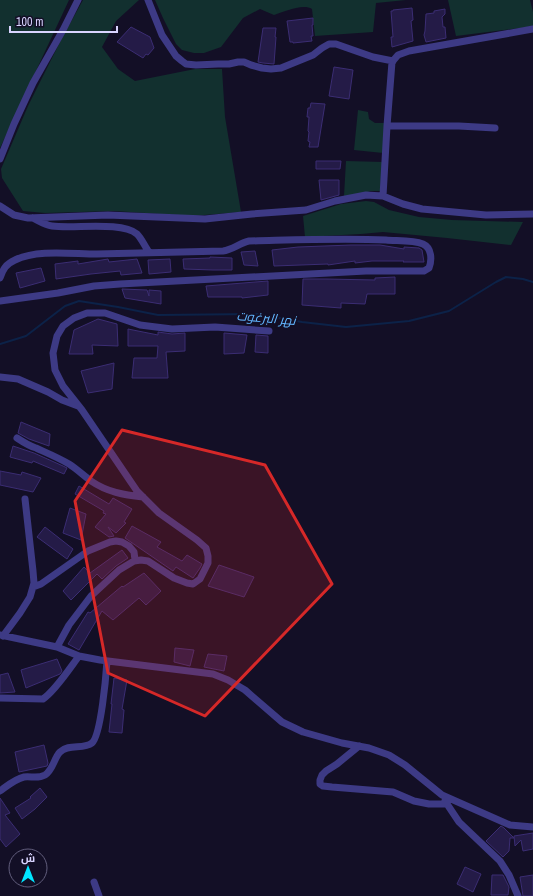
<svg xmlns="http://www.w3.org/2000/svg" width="533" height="896" font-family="'Archivo Narrow',Cairo,sans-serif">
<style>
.green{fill:#12302f}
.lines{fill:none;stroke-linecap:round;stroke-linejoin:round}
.stream{stroke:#0c2248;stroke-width:2}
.building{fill:#241b47;stroke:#3b2d73}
.minor{stroke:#3d3a85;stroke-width:7}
.marked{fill:#d62828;fill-opacity:0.2;stroke:#d62828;stroke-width:3;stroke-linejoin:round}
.labels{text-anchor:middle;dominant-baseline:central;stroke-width:4;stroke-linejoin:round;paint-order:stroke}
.water-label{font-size:13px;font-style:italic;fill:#62b6ff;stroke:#130f26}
</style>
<rect width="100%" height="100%" fill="#130f26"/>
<path class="green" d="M0,0H69L0,148Z
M83,0H139L116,21L102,47L118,69L135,81L195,69H222L225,117L241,212L192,216L114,211L45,213L23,211L2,178L1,169L28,106L61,40Z
M155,0H406L376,3L373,32L315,36L312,9C303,3 283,12 274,15L260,9L243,18L221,47L204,53H194L182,50L176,44L163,18Z
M448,0H530L533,12V26L521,28L456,36Z
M358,110L368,112L369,119L375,123H385L383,153L354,150Z
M346,161L383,162L380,191H370L366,193L344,196Z
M366,201L374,202L389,210L419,217L452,220L523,222L511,245L447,238L383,232L361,234L305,237L303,216L341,204Z"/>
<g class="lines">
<path class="stream" d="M0,344L26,336L65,306L79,301L118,307L158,315L257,314L302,322L346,327L409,321L449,311L496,282L506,277L523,279L533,282"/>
</g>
<path class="building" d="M412,8L413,20L411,21L413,41L392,47L391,37H393L391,11H393V10Z
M445,9V14L442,17L443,27H445L446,38L426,42L424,35L425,31L426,14L434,13V11Z
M313,18V25H312L313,36H311L312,41L293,43V42H290L287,21Z
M131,27L150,37L154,48L148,55L146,54L143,58L117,42Z
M263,28H276L275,37H276L274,64L263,63L258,62Z
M334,67L353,70L349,99L329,96Z
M311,103L325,104L318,147H309L310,142L308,141L309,132L308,131L309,117H307L308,108H310Z
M316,161H341L340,169H316Z
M319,180H339V195L321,200Z
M351,245H380L404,249V247L419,248L422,250L424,262H403L404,261H372L355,263V261L328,265V264L274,266L272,250L298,247Z
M255,251L258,266L244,265L241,252Z
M210,257L232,258V270H213L184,269L183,259L210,258Z
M108,259L109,262L137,259L142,273L121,275L120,271L91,274L56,279L55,264L78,261V264Z
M170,259L171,272L149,274L148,260Z
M41,268L45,281L20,288L16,273Z
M395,277V294H367L365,304L341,303V308L302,305L303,279H326L375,280V278Z
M268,281V295L242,298V297H208L206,286Z
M122,289L147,290L149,296V290L161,291V304L125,298Z
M98,319L117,324L118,346L92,345L93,354H69L74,330Z
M128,329L158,335V332L172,334L185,333V351L166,352L168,378H132L134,358H157L158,346H128Z
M224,333L247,335L244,353L224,354Z
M256,335L268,336V353L255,352Z
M114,363L112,389L88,393L81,371Z
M21,422L50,434L49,446L29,439L18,433Z
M13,446L34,453L63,466L67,468L64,474L33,461L32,463L10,457Z
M0,471L21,475L22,472L41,478L33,492L0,485Z
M79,486L109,504L113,498L132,509L124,522L126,523L116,533L108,527L114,536L109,537L95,527L106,514L103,513L104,511L75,494Z
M70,508L86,514L81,540L63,533Z
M132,526L161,542L157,547L182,561L187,555L202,564L200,568L193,578L176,567L173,571L125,538Z
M45,527L73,549L67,559L37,537Z
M122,550L128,558L116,566L102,579L97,574L71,600L63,591L84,567L90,573Z
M219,565L254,577L244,597L208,586Z
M144,573L161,591L146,605L139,598L113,620L102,611L79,650L68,644L88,612L90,613L122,586L123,587Z
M175,648L194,650L190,666L174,662Z
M208,654L227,656L224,671L204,667Z
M57,659L62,671L60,674L26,688L21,670Z
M8,673L15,692L0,693V675Z
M114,678L127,680L122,709L124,710L122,733L109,732L112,704H111Z
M44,745L48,763L47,766L19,772L15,752Z
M40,788L47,797L35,809L22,819L15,808L31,798L30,797Z
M0,798L10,813L5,815L20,834L6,847L0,839Z
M501,826L504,828L514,838H510L509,851L503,857L486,841Z
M533,833V849L523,851L521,840L515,846L514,836Z
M465,867L481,874L473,892L457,884Z
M492,875H503L509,887L508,895H491Z
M533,875V896H523L520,877Z"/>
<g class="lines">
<path class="minor" d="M148,0L162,35L176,56L182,61L186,64L196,65L218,64H229L238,62H244L251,65L262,68L271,69L281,68L313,55L322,48L329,44H336L373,57L393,61
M387,126H459L495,128
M0,159L14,124L33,83L63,30L78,0
M383,196L387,126L392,62L398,55L409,51L533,29
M0,206L14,215L28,218L108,215L205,219L252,214L306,210L335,201L366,195L383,196L403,204L422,209L486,215L533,214
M33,218C39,221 45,225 52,226C74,229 121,221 137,234C142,239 145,247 149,252
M0,278C3,269 6,264 15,260C37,249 72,254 97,254C139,253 181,252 223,251C232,250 240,243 249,241C294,240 341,238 386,240C397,241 413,240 423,244C432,248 432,260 429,268L424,271H366L120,284L94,286L58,293L0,301
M0,377L18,379L48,392L62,400L78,406
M17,438C23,442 29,446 36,448C47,453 59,458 69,464C77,469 84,476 91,481C107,492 124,495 143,497
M33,587L41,584L88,551L110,542L116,541L122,542L129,546L134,552L135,560
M0,635L57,647L79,656L100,660L213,674L228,680L245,690L282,722L303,732L342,743L369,748L389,755L405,765L442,795L510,825L533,827
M3,636L20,613L30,597L34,583L33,571L25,499
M57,647L69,625L91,596L119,570L134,561L141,560L148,561L174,578L187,583L193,584L200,579L208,563V556L206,548L197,540L159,513L137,491L82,410L63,386L55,370L53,353L57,336L63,326L74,318L87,313H105L140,325L172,329L215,327L269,331
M0,698L43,699C55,691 70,668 79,656
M359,746L337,764L326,771L322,775L320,780V784L323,786L332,787L393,792L414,801L429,804H447
M0,791C7,786 15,779 24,777C31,776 38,779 45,775C53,770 54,758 60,752C69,743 83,750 92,743C101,735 106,676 107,661
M445,801L459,822L500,861L509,875L518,896
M94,882L99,896"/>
</g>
<path class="marked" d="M122,430L265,465L332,584L205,716L108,673L75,501Z"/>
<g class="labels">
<g class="water-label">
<text transform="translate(266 318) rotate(5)">نهر البرغوت</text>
</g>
</g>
<g transform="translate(28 868)"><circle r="19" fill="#130f26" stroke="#625e7d"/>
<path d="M0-3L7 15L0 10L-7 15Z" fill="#00e5ff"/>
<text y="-6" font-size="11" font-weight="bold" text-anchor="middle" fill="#d9d4ff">ش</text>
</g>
<path d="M10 26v6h107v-6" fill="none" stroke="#d9d4ff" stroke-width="2"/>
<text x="16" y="26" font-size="12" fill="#d9d4ff" stroke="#130f26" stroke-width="3" paint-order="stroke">100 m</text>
</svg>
